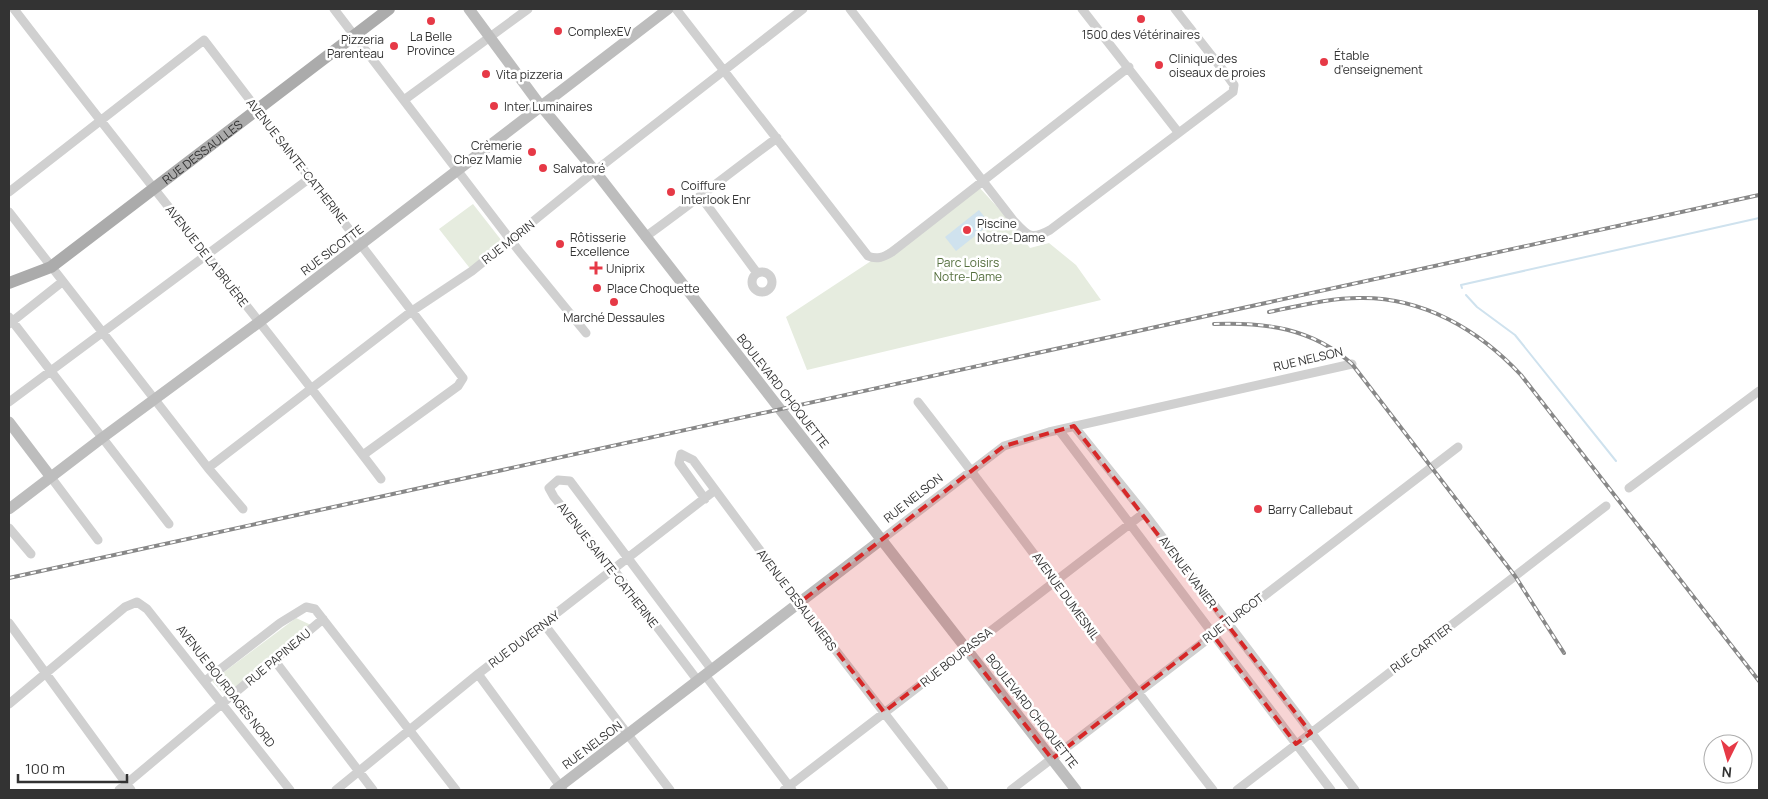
<svg xmlns="http://www.w3.org/2000/svg" width="1768" height="799" font-family="Manrope,sans-serif">
<style>
.green{fill:#e6ecdf}
.water{fill:#cfe2ee}
.lines{fill:none;stroke-linecap:round;stroke-linejoin:round}
.stream{stroke:#cfe2ee;stroke-width:2}
.street{stroke:#d0d0d0;stroke-width:9}
.secondary{stroke:#bdbdbd;stroke-width:11}
.primary{stroke:#ababab;stroke-width:12}
.rail-casing{stroke:#888;stroke-width:4}
.rail{stroke:#fff;stroke-width:2;stroke-dasharray:5.5;stroke-linecap:butt}
.marked{fill:#d62828;fill-opacity:0.2;stroke:#d62828;stroke-width:4;stroke-dasharray:10 6;stroke-linejoin:round}
.poi-dot{fill:#e63946;stroke:#fff;stroke-width:2}
.labels{text-anchor:middle;dominant-baseline:central;stroke-width:5;stroke-linejoin:round;paint-order:stroke}
.poi-label{font-size:12px;fill:#333;stroke:#fff;text-anchor:start}
.street-label{font-size:12px;fill:#333;stroke:#fff}
.park-label{font-size:12px;fill:#56703f;stroke:#fff}
</style>
<rect width="100%" height="100%" fill="#fff"/>
<path class="green" d="M978,186L1012,223L1030,248L1049,243L1076,265L1101,300L807,370L786,317L868,263Z
M473,204L505,245L472,271L439,229Z
M296,618L311,625L227,698L212,681Z"/>
<path class="water" d="M979,210L990,224L956,251L945,237Z"/>
<g class="lines">
<path class="stream" d="M1462,288L1461,285L1759,218
M1466,295L1477,307L1515,335L1616,461"/>
<path class="street" d="M14,9C135,167 261,321 381,479
M334,9L519,251L586,333
M676,9L868,256C877,260 884,257 892,252L1129,67
M850,9L1013,220C1027,235 1030,241 1050,230L1233,92L1234,85L1226,74L1175,9
M1082,9L1178,132
M404,100L528,9
M9,192L204,40L463,378L458,386L363,455
M701,197L757,273
M9,212L208,468L243,509
M645,237C690,205 733,170 777,138
M752 282a10 10 0 1 1 20 0a10 10 0 1 1-20 0Z
M9,317L169,524
M9,324L62,282
M9,402L310,178
M918,402C1018,530 1113,662 1213,790
M1074,426L1144,513L1355,790
M1059,430L1331,790
M208,468L412,311L472,271L595,171L803,9
M50,476L98,540
M1629,488L1759,391
M705,499L679,463L681,454L693,460L799,603L944,790
M9,528L31,554
M881,540L1004,446L1049,432L1352,364
M9,623L131,790
M544,624L670,790
M275,661L373,790
M478,674L563,790
M705,675L792,790
M205,681L280,623L306,607L315,609L456,790
M698,681L614,570L554,497L549,488L558,480L570,481L712,670
M9,704L125,607L137,602L147,609L290,790
M119,790L323,619
M336,790L478,674L714,491
M784,790L1144,513
M1011,790L1458,447
M1237,790L1606,506"/>
<path class="secondary" d="M469,9L540,105L595,171L1076,790
M9,422L50,476
M9,509L102,438L258,323L668,9
M555,790L881,540"/>
<path class="primary" id="s1" d="M9,283L51,267L389,9"/>
<defs>
<path id="rail" d="M1269,312C1299,306 1329,298 1360,298C1423,297 1479,330 1521,375L1759,681
M1214,324C1265,322 1312,328 1352,364L1515,576L1564,653
M9,578L1759,195"/>
</defs>
<use href="#rail" class="rail-casing"/>
<use href="#rail" class="rail"/>
</g>
<path class="marked" d="M1074,426L1311,733L1296,744L1212,634L1052,759L966,649L884,712L799,603L1004,446Z"/>
<g class="poi-dot">
<circle cx="1141" cy="19" r="5"/>
<circle cx="431" cy="21" r="5"/>
<circle cx="558" cy="31" r="5"/>
<circle cx="394" cy="46" r="5"/>
<circle cx="1324" cy="62" r="5"/>
<circle cx="1159" cy="65" r="5"/>
<circle cx="486" cy="74" r="5"/>
<circle cx="494" cy="106" r="5"/>
<circle cx="532" cy="152" r="5"/>
<circle cx="543" cy="168" r="5"/>
<circle cx="671" cy="192" r="5"/>
<circle cx="967" cy="230" r="5"/>
<circle cx="560" cy="244" r="5"/>
<path d="M593.5 260.5h5v5h5v5h-5v5h-5v-5h-5v-5h5z"/>
<circle cx="597" cy="288" r="5"/>
<circle cx="614" cy="302" r="5"/>
<circle cx="1258" cy="509" r="5"/>
</g>
<g class="labels">
<g class="poi-label">
<text x="568" y="31">ComplexEV</text>
<text x="1141" y="34" text-anchor="middle">1500 des Vétérinaires</text>
<text x="431" y="36" text-anchor="middle">La Belle<tspan x="431" dy="14">Province</tspan></text>
<text x="384" y="39" text-anchor="end">Pizzeria<tspan x="384" dy="14">Parenteau</tspan></text>
<text x="1334" y="55">Étable<tspan x="1334" dy="14">d'enseignement</tspan></text>
<text x="1169" y="58">Clinique des<tspan x="1169" dy="14">oiseaux de proies</tspan></text>
<text x="496" y="74">Vita pizzeria</text>
<text x="504" y="106">Inter Luminaires</text>
<text x="522" y="145" text-anchor="end">Crèmerie<tspan x="522" dy="14">Chez Mamie</tspan></text>
<text x="553" y="168">Salvatoré</text>
<text x="681" y="185">Coiffure<tspan x="681" dy="14">Interlook Enr</tspan></text>
<text x="977" y="223">Piscine<tspan x="977" dy="14">Notre-Dame</tspan></text>
<text x="570" y="237">Rôtisserie<tspan x="570" dy="14">Excellence</tspan></text>
<text x="606" y="268">Uniprix</text>
<text x="607" y="288">Place Choquette</text>
<text x="614" y="317" text-anchor="middle">Marché Dessaules</text>
<text x="1268" y="509">Barry Callebaut</text>
</g>
<g class="street-label">
<text stroke="none"><textPath href="#s1" startOffset="235">RUE DESSAULLES</textPath></text>
<text transform="translate(297 161) rotate(52)">AVENUE SAINTE-CATHERINE</text>
<text transform="translate(508 242) rotate(-38)">RUE MORIN</text>
<text transform="translate(332 250) rotate(-37)">RUE SICOTTE</text>
<text transform="translate(207 256) rotate(52)">AVENUE DE LA BRUÈRE</text>
<text transform="translate(1308 359) rotate(-13)">RUE NELSON</text>
<text transform="translate(783 391) rotate(52)">BOULEVARD CHOQUETTE</text>
<text transform="translate(913 498) rotate(-38)">RUE NELSON</text>
<text transform="translate(608 565) rotate(52)">AVENUE SAINTE-CATHERINE</text>
<text transform="translate(1188 572) rotate(53)">AVENUE VANIER</text>
<text transform="translate(1066 596) rotate(54)">AVENUE DUMESNIL</text>
<text transform="translate(797 600) rotate(53)">AVENUE DESAULNIERS</text>
<text transform="translate(1233 618) rotate(-37)">RUE TURCOT</text>
<text transform="translate(524 639) rotate(-37)">RUE DUVERNAY</text>
<text transform="translate(1421 648) rotate(-37)">RUE CARTIER</text>
<text transform="translate(278 657) rotate(-40)">RUE PAPINEAU</text>
<text transform="translate(956 657) rotate(-38)">RUE BOURASSA</text>
<text transform="translate(226 686) rotate(52)">AVENUE BOURDAGES NORD</text>
<text transform="translate(1032 711) rotate(52)">BOULEVARD CHOQUETTE</text>
<text transform="translate(592 745) rotate(-37)">RUE NELSON</text>
</g>
<g class="park-label">
<text x="968" y="262">Parc Loisirs<tspan x="968" dy="14">Notre-Dame</tspan></text>
</g>
</g>
<rect width="1768" height="799" fill="none" stroke="#333333" stroke-width="20"/>
<g transform="translate(1728 759) rotate(185)"><circle r="24" fill="#ffffff" stroke="#adadad"/>
<path d="M0-4L9 19L0 12L-9 19Z" fill="#e63946"/>
<text y="-8" font-size="14" font-weight="bold" text-anchor="middle" fill="#333333">N</text>
</g>
<path d="M18 774v8h109v-8" fill="none" stroke="#333333" stroke-width="2.5"/>
<text x="25" y="774" font-size="15" fill="#333333" stroke="#ffffff" stroke-width="4" paint-order="stroke">100 m</text>
</svg>
